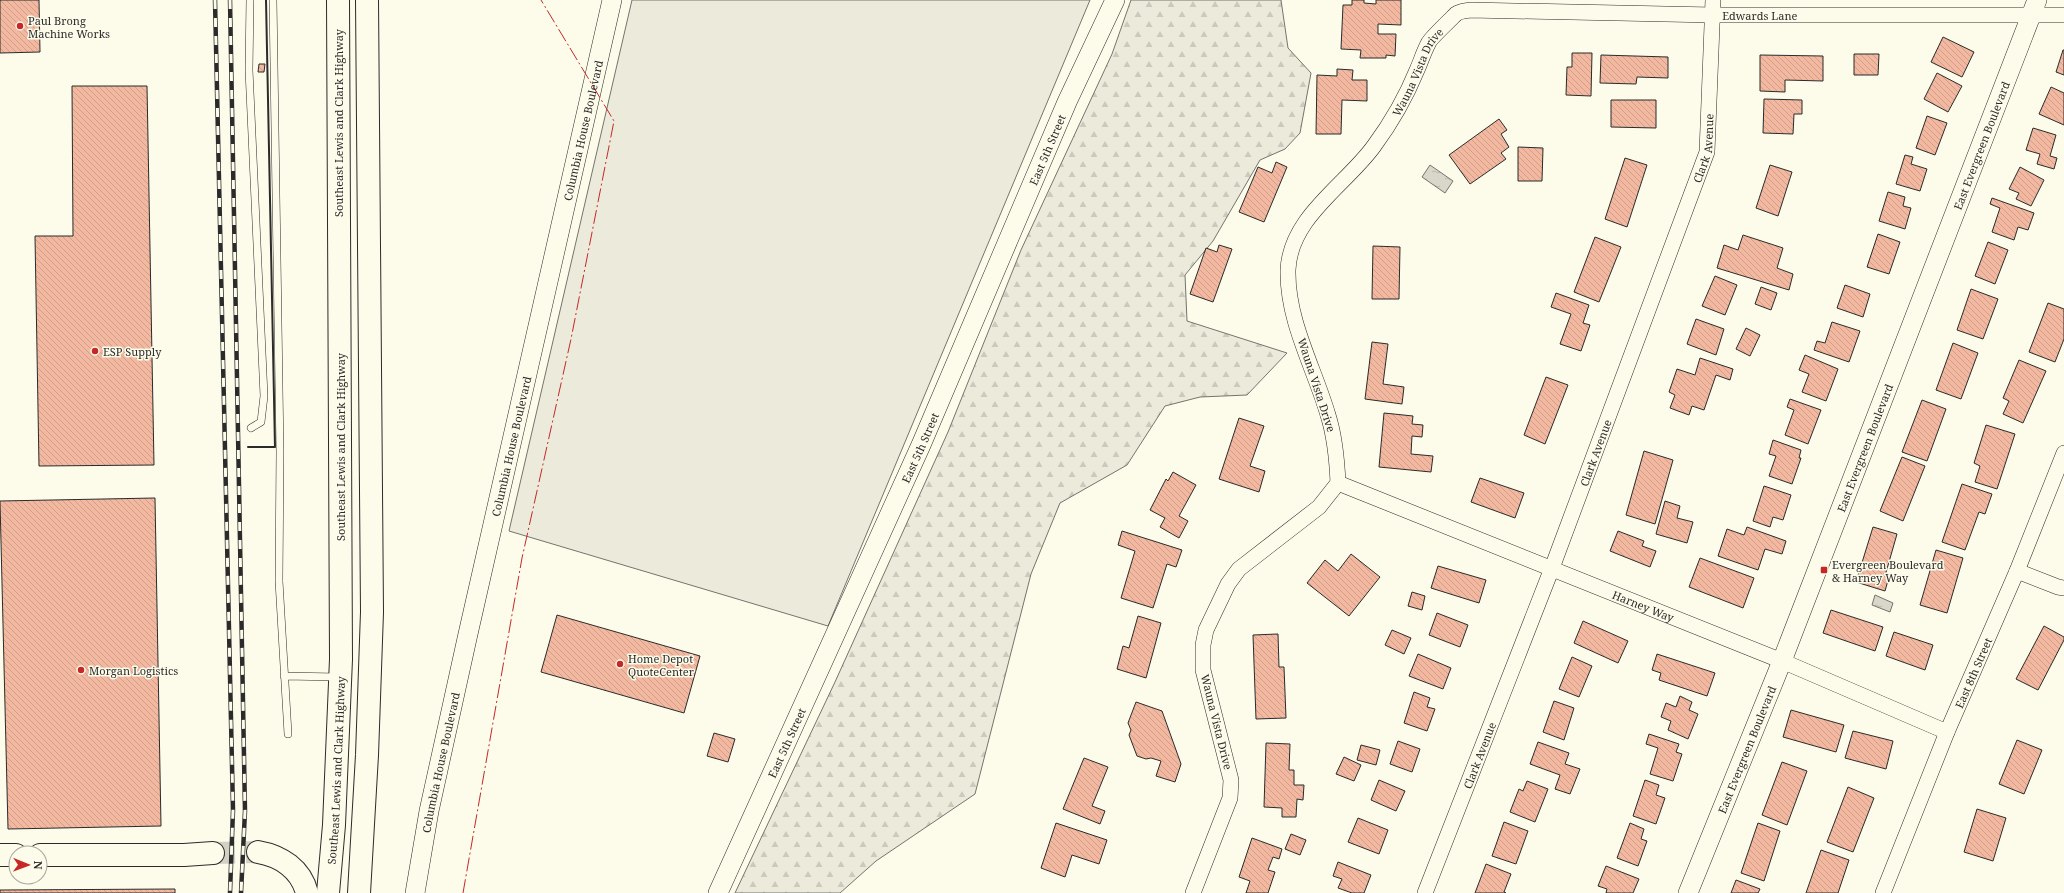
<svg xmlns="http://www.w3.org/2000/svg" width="2064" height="893" font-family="'Noto Serif',serif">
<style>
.grass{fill:#ecebdb;stroke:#74746e}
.forest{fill:url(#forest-firs);stroke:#74746e}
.water{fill:url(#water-ripples);stroke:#74746e}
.building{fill:url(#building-back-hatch);stroke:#2b2b2b}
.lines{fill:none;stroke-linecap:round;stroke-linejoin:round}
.motorway-tunnel{stroke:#d3d1c4;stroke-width:22;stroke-dasharray:22 11;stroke-linecap:butt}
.service-casing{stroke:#2b2b2b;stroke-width:8}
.minor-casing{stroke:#2b2b2b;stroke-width:16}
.tertiary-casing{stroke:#2b2b2b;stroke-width:20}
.motorway-casing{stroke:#2b2b2b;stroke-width:24}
.service{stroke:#fdfbea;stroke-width:7}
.minor{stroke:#fdfbea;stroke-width:15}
.tertiary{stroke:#fdfbea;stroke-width:19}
.motorway{stroke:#fdfbea;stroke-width:22}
.rail-casing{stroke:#2b2b2b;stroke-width:4.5}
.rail{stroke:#fdfbea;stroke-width:3;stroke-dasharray:9;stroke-linecap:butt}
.wall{stroke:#2b2b2b;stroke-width:2}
.power{stroke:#c62828;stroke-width:1;stroke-dasharray:14 3 2 3;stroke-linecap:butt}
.poi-dot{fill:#c62828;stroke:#fdfbea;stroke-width:1.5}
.labels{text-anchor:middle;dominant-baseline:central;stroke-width:3;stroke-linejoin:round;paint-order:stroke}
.street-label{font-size:11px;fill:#2b2b2b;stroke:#fdfbea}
.poi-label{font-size:11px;fill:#2b2b2b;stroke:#fdfbea;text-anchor:start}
</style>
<defs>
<pattern id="forest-firs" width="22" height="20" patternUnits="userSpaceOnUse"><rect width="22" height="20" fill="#ecebdb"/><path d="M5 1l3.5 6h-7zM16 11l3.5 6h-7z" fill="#cbcabc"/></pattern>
<pattern id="water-ripples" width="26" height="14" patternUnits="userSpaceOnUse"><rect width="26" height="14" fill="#d8d7c9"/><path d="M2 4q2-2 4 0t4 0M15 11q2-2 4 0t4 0" fill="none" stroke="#bab9ad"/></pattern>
<pattern id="building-back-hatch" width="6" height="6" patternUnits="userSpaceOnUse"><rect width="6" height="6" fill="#f2b8a0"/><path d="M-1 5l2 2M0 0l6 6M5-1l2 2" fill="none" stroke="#d09e8a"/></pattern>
</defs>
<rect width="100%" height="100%" fill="#fdfbea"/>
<path class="grass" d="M632,0H1090L828,626L509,531Z"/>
<path class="forest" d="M1131,0H1281L1288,48L1311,73L1300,133L1285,149L1260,160L1213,241L1185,275L1187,321L1287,353L1247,395L1200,397L1165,406L1127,465L1060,503L1031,574L975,794L876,861L840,893H735L835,682L948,432L1021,250L1112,54Z"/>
<path class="water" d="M1430,165L1453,181L1445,193L1422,177Z
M1875,595L1893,603L1890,612L1872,605Z"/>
<path class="building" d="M0,0H39L40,52L0,53Z
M1352,0H1364V3L1376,4V0H1401V25L1378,24V34H1396L1395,56L1386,55V58H1360L1361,50L1341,49L1343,5H1352Z
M1943,37L1974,52L1962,77L1931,62Z
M2063,50H2064V75L2056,72Z
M1572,53H1592L1591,96L1566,95L1567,67H1572Z
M1854,54H1879L1878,75H1854Z
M1601,55L1668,57V78L1637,77L1636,84L1600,83Z
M1760,55L1823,56V81L1785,80V92L1760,91Z
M259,64H265L264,72H258Z
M1337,69L1353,70L1352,80H1367V101L1342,100L1341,134H1316L1317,75L1337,76Z
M1937,73L1962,86L1948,112L1924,99Z
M72,86H147L154,465L39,466L35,236H73Z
M2051,87L2064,93V125L2039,114Z
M1764,99L1802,100V114H1794L1793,134L1763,133Z
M1611,100H1656V128L1611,127Z
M1927,116L1947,123L1935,155L1916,148Z
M1499,119L1507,130L1501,134L1509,147L1501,153L1506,159L1470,184L1449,155Z
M2033,128L2056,135L2050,156L2057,158L2054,169L2037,164L2040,154L2026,150Z
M1518,147L1543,148L1542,181H1518Z
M1905,155L1913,157L1911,164L1927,169L1920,191L1896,184Z
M1625,158L1647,165L1627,227L1605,219Z
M1276,162L1287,167L1264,222L1239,212L1258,167L1272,173Z
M1770,165L1792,172L1778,216L1756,208Z
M2020,167L2044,180L2031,206L2016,199L2019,193L2009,189Z
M1888,192L1905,197L1903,206L1911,208L1905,229L1879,221Z
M1992,198L2034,213L2028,230L2018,227L2014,240L1992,232L2000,208L1990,204Z
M1878,234L1900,242L1889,274L1867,267Z
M1743,235L1783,248L1777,268L1793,274L1789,290L1717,268L1724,245L1738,250Z
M1595,237L1621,247L1599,302L1574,292Z
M1988,242L2008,250L1995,284L1975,276Z
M1219,245L1232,249L1213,302L1190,294L1206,248L1217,252Z
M1373,246L1400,247L1399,299H1372Z
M1715,276L1737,285L1725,315L1702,306Z
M1845,285L1870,294L1863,317L1837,308Z
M1761,287L1777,293L1771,310L1755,304Z
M1971,289L1998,299L1983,339L1957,330Z
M1556,293L1589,305L1583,323L1590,325L1581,351L1560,344L1571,314L1551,307Z
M2048,303L2064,309V339L2055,362L2029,352Z
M1696,319L1724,329L1716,355L1687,344Z
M1832,322L1860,331L1849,362L1814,350L1817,341L1825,343Z
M1746,328L1760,335L1750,356L1736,349Z
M1372,342L1388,344L1383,384L1404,387L1402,404L1365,399Z
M1953,343L1978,353L1961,399L1936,390Z
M1805,355L1838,369L1826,401L1802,392L1809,374L1799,370Z
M1700,358L1733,369L1730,380L1716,375L1704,410L1692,406L1689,415L1670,408L1675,395L1669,392L1677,369L1695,375Z
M2019,360L2046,371L2023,423L2003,414L2009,401L2003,398Z
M1546,377L1568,385L1545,444L1524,435Z
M1790,399L1821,410L1808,444L1785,435L1794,410L1787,407Z
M1922,400L1946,409L1927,461L1902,452Z
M1384,413L1413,416L1412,424L1423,425L1422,437L1412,436L1411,454L1433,456L1431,472L1379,467Z
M1239,418L1264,426L1250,466L1265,471L1259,492L1219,479Z
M1986,425L2015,434L1997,489L1975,482L1980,466L1974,463Z
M1773,440L1801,450L1799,458H1801L1792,484L1769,476L1776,456L1769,454Z
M1644,451L1673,460L1655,524L1626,515Z
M1902,457L1925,466L1903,521L1880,511Z
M1173,472L1196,485L1179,516L1188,521L1179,538L1160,527L1165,518L1150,510L1166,479L1168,481Z
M1480,478L1524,493L1515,518L1471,502Z
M1962,484L1992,494L1985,514L1979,512L1965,550L1942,542Z
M1764,486L1791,495L1783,520L1773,517L1770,527L1753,521Z
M155,498L161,826L8,829L0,501Z
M1665,501L1680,506L1677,518L1693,522L1687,543L1656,534Z
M1747,527L1786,541L1782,554L1765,549L1758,570L1718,556L1727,529L1744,535Z
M1873,527L1897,534L1885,576L1889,577L1885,591L1856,582Z
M1122,531L1182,550L1176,567L1167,564L1153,608L1121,598L1135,551L1118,545Z
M1618,531L1644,541L1642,546L1656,551L1650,567L1610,551Z
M1936,550L1963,558L1947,613L1920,605Z
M1351,554L1380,577L1349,616L1307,583L1325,560L1338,571Z
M1700,558L1754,578L1743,608L1689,587Z
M1438,566L1486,580L1479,603L1431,588Z
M1412,592L1425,596L1422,610L1408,606Z
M1831,610L1883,627L1875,651L1823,633Z
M1437,613L1468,625L1460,647L1429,635Z
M557,615L700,656L684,713L541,672Z
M1138,616L1161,623L1146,678L1117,669L1123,646L1129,648Z
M1583,621L1628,641L1618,663L1574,643Z
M2044,626L2064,637V640L2038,690L2016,679Z
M1392,630L1411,638L1404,654L1385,645Z
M1894,632L1933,645L1925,670L1886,656Z
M1278,634L1279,667H1284L1286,718L1256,719L1253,635Z
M1418,654L1451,668L1443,689L1409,676Z
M1657,654L1715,673L1707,696L1659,680L1661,673L1652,670Z
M1572,657L1592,666L1579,697L1559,689Z
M1414,692L1430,698L1427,707L1435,709L1427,731L1404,723Z
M1680,696L1692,702L1689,710L1698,714L1688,739L1668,730L1671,721L1661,717L1666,703L1676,707Z
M1554,701L1574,708L1564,740L1543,732Z
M1136,702L1162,711L1181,764L1175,782L1156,776L1161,761L1151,758L1146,759L1137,756L1129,735L1131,730L1128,723Z
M1791,710L1844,725L1836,752L1783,737Z
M1853,731L1893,741L1886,769L1845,758Z
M714,733L735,739L728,762L707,756Z
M1649,734L1679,744L1676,752L1682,754L1673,781L1650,774L1658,748L1646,744Z
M2017,740L2042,750L2024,794L1999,784Z
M1398,741L1420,749L1412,772L1390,764Z
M1538,742L1569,753L1565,764L1580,769L1570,794L1555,789L1560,775L1530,764Z
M1266,743L1290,744L1289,770H1294V785H1304L1303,800L1297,799L1296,817H1282V808L1264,807Z
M1361,745L1380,750L1376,765L1357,760Z
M1344,757L1361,765L1354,781L1336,774Z
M1084,758L1108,767L1092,806L1105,811L1100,824L1063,809Z
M1782,762L1807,771L1787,825L1762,815Z
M1379,780L1405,791L1396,811L1371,800Z
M1645,780L1659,785L1656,795L1665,798L1656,824L1633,816Z
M1527,781L1548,789L1535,822L1510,812L1519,789L1523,791Z
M1848,787L1874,798L1853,852L1827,842Z
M1977,809L2006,818L1993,861L1964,852Z
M1358,818L1388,830L1379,854L1348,842Z
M1504,822L1528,831L1516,864L1492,856Z
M1056,823L1107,840L1099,864L1072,855L1065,877L1041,868Z
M1630,823L1644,829L1641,839L1647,841L1638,866L1617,858Z
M1758,823L1780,831L1764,881L1741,873Z
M1291,834L1306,840L1300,855L1285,849Z
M1252,838L1282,849L1279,859L1273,857L1268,870L1275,872L1268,893H1246L1250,881L1239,877Z
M1821,850L1849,860L1838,893H1806Z
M1338,862L1371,875L1364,893H1352L1338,888L1342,879L1333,876Z
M1486,864L1511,874L1504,892L1506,893H1475Z
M1606,866L1639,879L1633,893H1606L1607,889L1598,886Z
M1736,880L1760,889L1758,893H1731Z
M175,889V893H0V890Z"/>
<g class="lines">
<path class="motorway-tunnel" d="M213,853L258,852"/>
<defs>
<path id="service" d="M250,0L249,70L264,396L261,422L251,428
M273,0L280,452L279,581L288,734
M284,676L338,677"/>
<g id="minor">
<path id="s1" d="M1338,483L1782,661L1947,732"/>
<path d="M2017,571L2058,587L2064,588"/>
<path id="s2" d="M1193,893L1230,798L1231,780L1203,670V645L1206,630L1228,584L1239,569L1319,507L1338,483C1337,460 1335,437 1328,415C1314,367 1287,321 1288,270C1290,217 1346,185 1374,146C1391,123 1406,97 1417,70C1421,61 1424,51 1429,42C1431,38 1452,18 1456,14C1460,11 1466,11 1470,10L1713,15H2064"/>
<path id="s3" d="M1425,893L1552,568L1707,152L1713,0"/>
<path id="s4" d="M1883,893L1947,732L2017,571L2064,453"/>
</g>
<g id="tertiary">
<path id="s5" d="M415,893L429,811L468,634L612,0"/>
<path id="s6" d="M718,893L921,445L1067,102L1115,0"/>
<path id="s7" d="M1688,893L1782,661L2037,0"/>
</g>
<g id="motorway">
<path d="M258,852C281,856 301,869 307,893"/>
<path d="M0,855H16"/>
<path d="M40,855H184L213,853"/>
<path id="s8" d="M328,893L334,825L341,659L338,0"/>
<path d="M359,893L367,755L372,612L367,0"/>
</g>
</defs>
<use href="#service" class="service-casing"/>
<use href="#minor" class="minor-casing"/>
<use href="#tertiary" class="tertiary-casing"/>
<use href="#motorway" class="motorway-casing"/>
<use href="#service" class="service"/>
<use href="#minor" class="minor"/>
<use href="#tertiary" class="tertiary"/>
<use href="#motorway" class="motorway"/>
<defs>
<path id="rail" d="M215,0L233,810L230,893
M230,0L245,811L241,893"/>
</defs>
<use href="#rail" class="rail-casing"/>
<use href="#rail" class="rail"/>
<path class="wall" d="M248,447H275L266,0"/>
<path class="power" d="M463,893L522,558L571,339L614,121L541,0"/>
</g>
<g class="poi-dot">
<circle cx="20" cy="26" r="4"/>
<circle cx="95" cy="351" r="4"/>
<rect x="1820" y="566" width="8" height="8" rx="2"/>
<circle cx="620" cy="664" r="4"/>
<circle cx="81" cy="670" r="4"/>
</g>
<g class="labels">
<g class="street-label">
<text stroke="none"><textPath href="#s2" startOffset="1311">Edwards Lane</textPath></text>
<text stroke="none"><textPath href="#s2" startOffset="936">Wauna Vista Drive</textPath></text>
<text transform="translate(338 123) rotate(-90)">Southeast Lewis and Clark Highway</text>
<text stroke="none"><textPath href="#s5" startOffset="781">Columbia House Boulevard</textPath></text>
<text stroke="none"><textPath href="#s7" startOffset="803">East Evergreen Boulevard</textPath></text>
<text stroke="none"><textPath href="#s3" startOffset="796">Clark Avenue</textPath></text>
<text stroke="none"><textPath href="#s6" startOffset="813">East 5th Street</textPath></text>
<text transform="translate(1317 385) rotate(72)">Wauna Vista Drive</text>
<text stroke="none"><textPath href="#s5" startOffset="457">Columbia House Boulevard</textPath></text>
<text transform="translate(340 447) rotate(-90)">Southeast Lewis and Clark Highway</text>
<text stroke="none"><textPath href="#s7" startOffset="479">East Evergreen Boulevard</textPath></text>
<text stroke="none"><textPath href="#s6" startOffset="489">East 5th Street</textPath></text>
<text stroke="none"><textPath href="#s3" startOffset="472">Clark Avenue</textPath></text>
<text stroke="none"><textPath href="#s1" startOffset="329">Harney Way</textPath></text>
<text stroke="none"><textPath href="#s4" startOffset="238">East 8th Street</textPath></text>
<text transform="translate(1217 722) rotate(76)">Wauna Vista Drive</text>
<text stroke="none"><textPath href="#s6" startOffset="165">East 5th Street</textPath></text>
<text stroke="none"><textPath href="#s7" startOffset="155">East Evergreen Boulevard</textPath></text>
<text stroke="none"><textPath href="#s3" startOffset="148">Clark Avenue</textPath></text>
<text stroke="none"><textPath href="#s5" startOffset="133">Columbia House Boulevard</textPath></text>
<text stroke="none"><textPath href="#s8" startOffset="123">Southeast Lewis and Clark Highway</textPath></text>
</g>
<g class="poi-label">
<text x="28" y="20">Paul Brong<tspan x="28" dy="13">Machine Works</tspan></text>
<text x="103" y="351">ESP Supply</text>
<text x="1832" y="564">Evergreen Boulevard<tspan x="1832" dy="13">&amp; Harney Way</tspan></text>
<text x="628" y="658">Home Depot<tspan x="628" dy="13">QuoteCenter</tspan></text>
<text x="89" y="670">Morgan Logistics</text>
</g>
</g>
<g transform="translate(28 865) rotate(91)"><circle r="19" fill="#fdfbea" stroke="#a9a89e"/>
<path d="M0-3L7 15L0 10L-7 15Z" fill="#c62828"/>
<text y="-6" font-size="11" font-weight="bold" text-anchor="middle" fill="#2b2b2b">N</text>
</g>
</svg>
